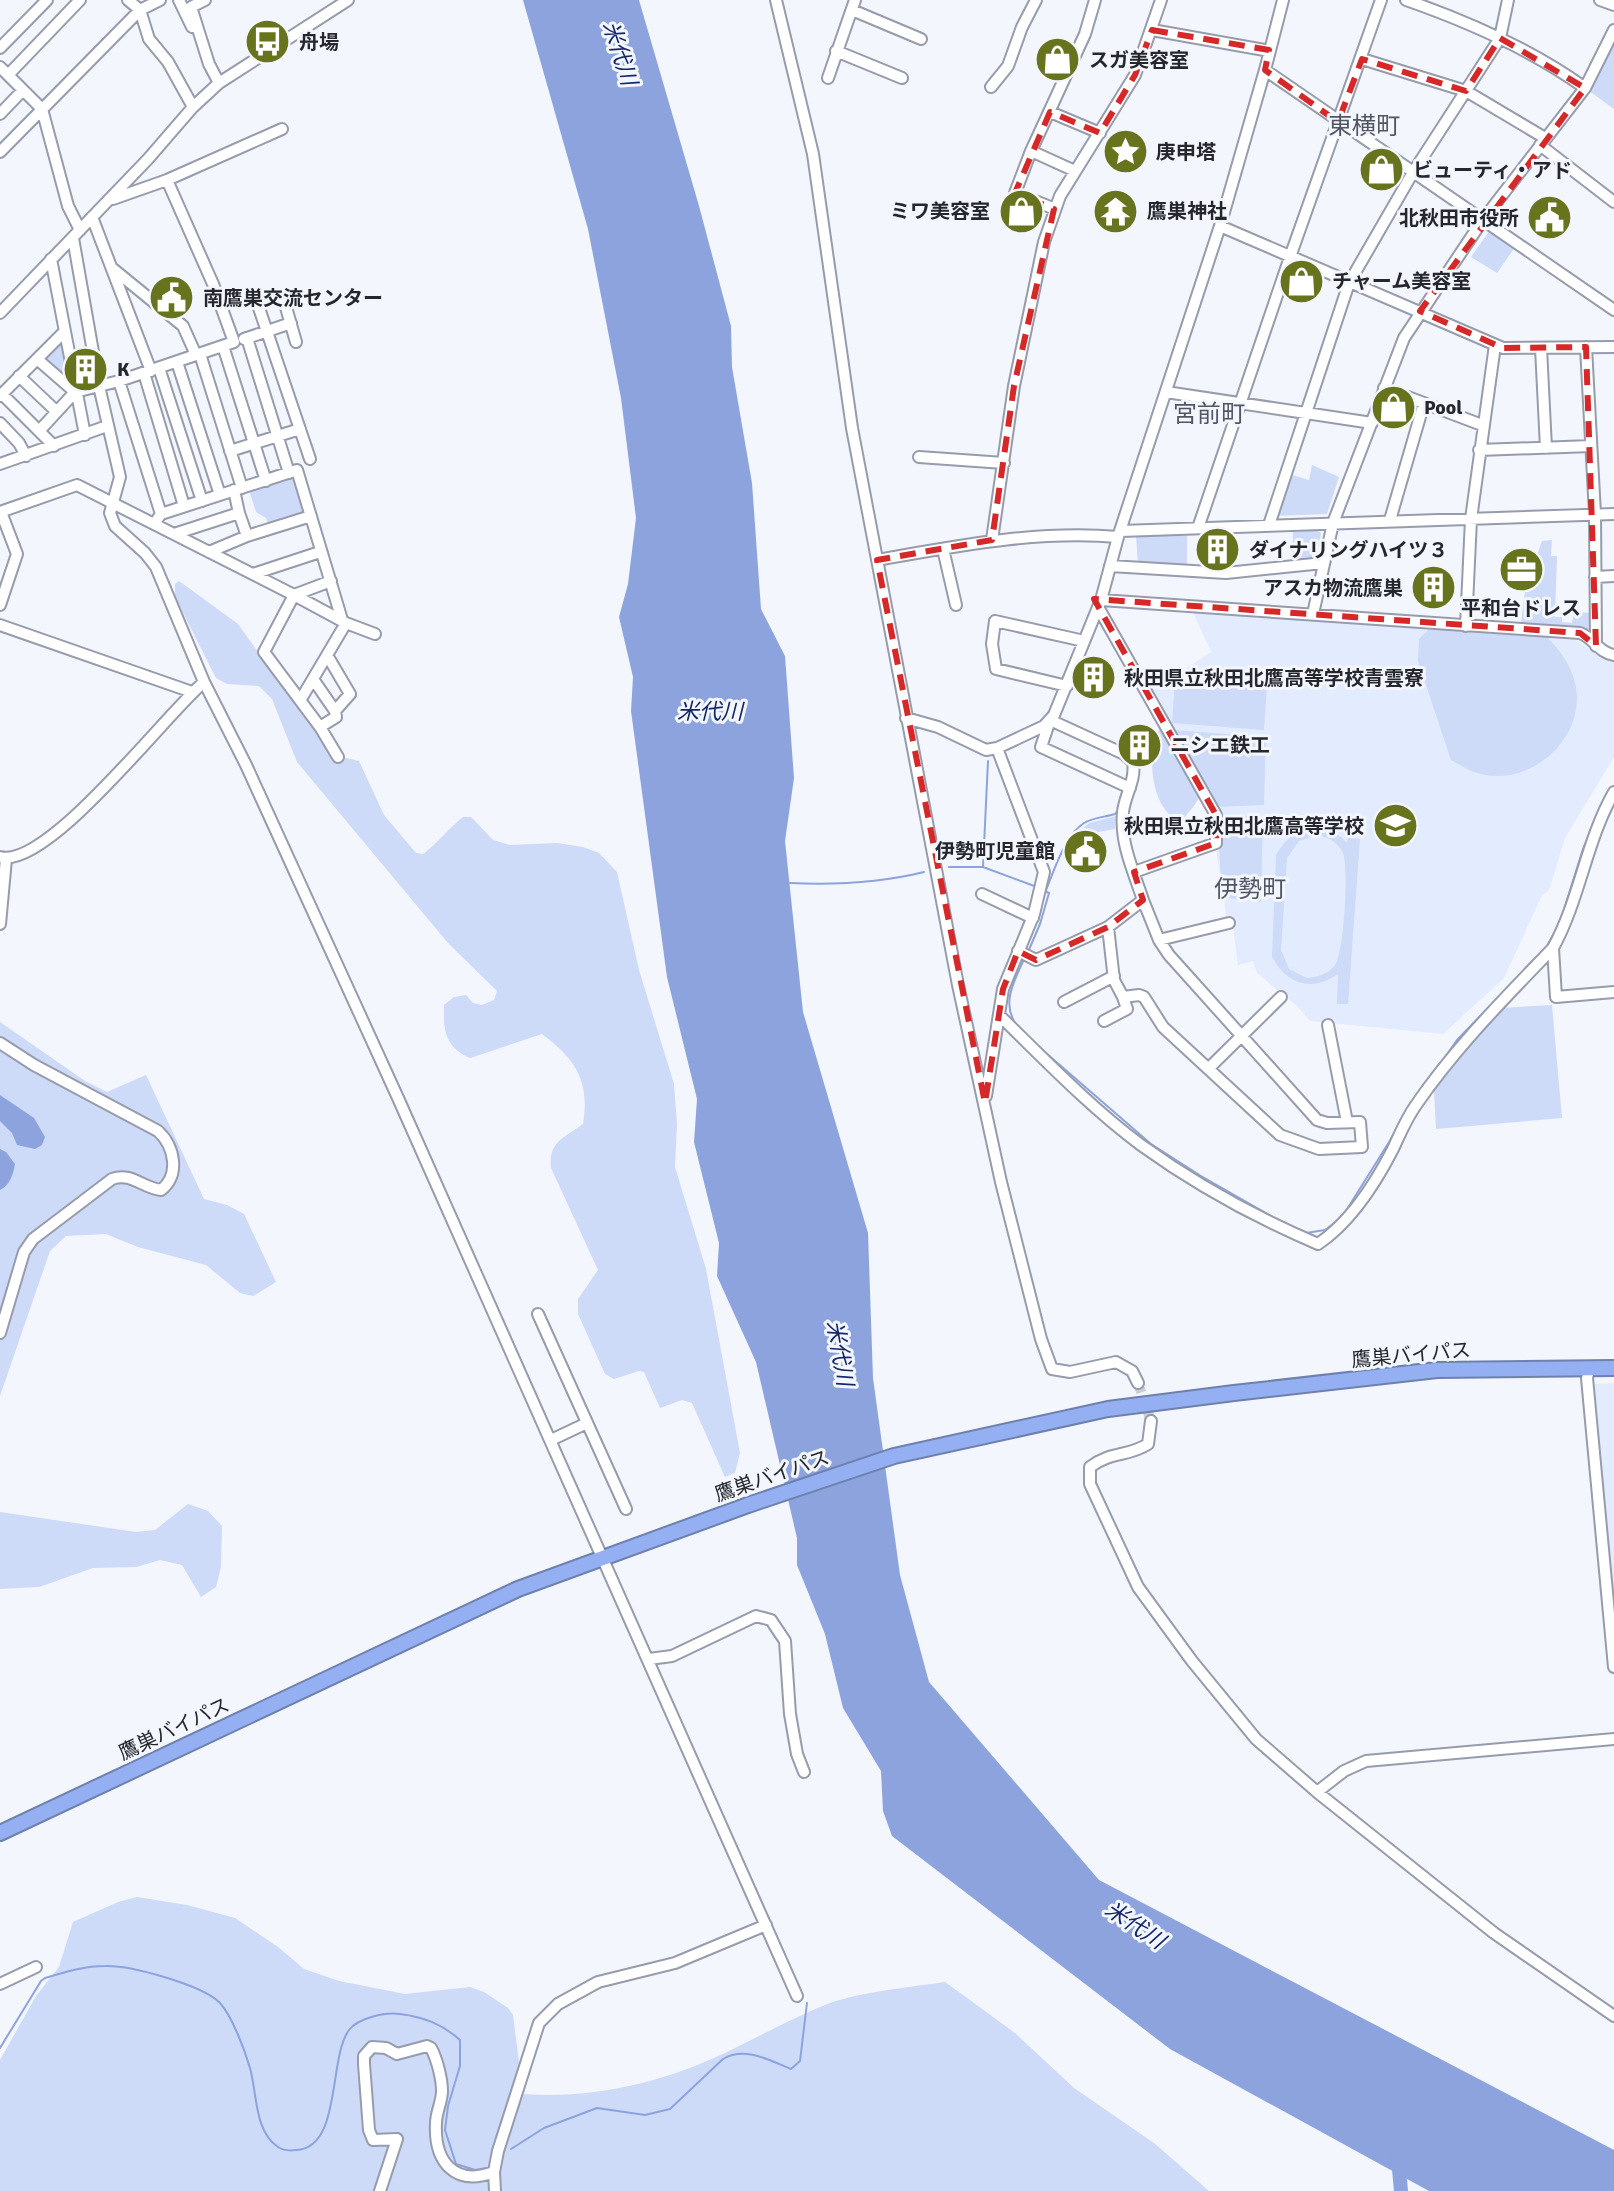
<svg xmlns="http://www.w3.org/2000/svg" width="1614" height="2191" font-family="Signika,'Noto Sans JP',sans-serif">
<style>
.built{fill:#e3ebfe}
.green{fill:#cddaf8;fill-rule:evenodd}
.water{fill:#8ca3dd}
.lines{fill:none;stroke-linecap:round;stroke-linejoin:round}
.stream{stroke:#8ca3dd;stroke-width:2}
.river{stroke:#8ca3dd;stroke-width:14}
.minor-tunnel{stroke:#cacdd3;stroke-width:10;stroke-dasharray:10 5;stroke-linecap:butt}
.minor-casing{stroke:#969cac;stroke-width:14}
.highway-casing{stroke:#6e80ad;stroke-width:18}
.minor{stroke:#fff;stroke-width:10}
.highway{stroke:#95b0f2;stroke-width:14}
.marked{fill:none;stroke:#d62828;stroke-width:6;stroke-dasharray:16 10;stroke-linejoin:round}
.labels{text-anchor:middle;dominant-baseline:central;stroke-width:6;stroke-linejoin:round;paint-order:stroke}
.poi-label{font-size:20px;font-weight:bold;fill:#25272d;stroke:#f3f6fd;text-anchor:start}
.street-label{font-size:20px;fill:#25272d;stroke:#f3f6fd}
.water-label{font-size:22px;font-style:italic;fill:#14276a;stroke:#f3f6fd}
.quarter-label{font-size:24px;fill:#505664;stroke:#f3f6fd}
</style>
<rect width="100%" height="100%" fill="#f3f6fd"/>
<path class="built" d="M1193,612L1570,636L1600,656L1614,659V757L1565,838L1549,890L1542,895L1504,978L1443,1034L1310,1021L1297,1006L1257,973L1253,961L1238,965L1232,920H1227L1216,849L1219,815L1149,693L1211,652Z
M1614,1383V1641L1591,1384Z"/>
<path class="green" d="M1614,30V109L1585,88Z
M1490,230L1515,247L1497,273L1471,257Z
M63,339L70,384L41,359Z
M1312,465L1339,477L1327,514L1275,516L1289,474L1309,480Z
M294,475L306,514L269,527L266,518L256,512L249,490Z
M1316,530L1321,533L1317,557L1309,561L1292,562L1293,532Z
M1136,536H1187V566L1138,565Z
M1552,540L1551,556H1557L1555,617H1562V622L1572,623L1574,612L1593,613L1594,639L1578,629L1521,623L1525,591L1542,541Z
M179,581L238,624L333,757L340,761L346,758L359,761L384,815L416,853L423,854C438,843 448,829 463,817H471L493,840L510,845L557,843L583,847L599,853L617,872L639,970L674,1084L677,1124L675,1167L706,1269L740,1453L735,1473L725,1477L692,1403L682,1400L660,1408L644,1372L639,1371L614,1379L605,1374L578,1314V1299L598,1270L551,1168C548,1142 564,1138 583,1124C590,1082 576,1059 542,1034L470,1058C445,1047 443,1030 444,1005L454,997L466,995L473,1003L482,1005L494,1000L497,991L448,943L297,762L272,699L259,686L227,684L216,678L175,597V584Z
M1438,629L1545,635C1562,652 1575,670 1577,695C1579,746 1523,790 1474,772C1466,769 1459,764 1451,760L1418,661L1419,639L1428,630Z
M1175,679L1267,686L1264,730L1172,723Z
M1160,728L1199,797C1195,807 1187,813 1181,822C1151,811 1145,754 1160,728Z
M1173,730L1266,737L1264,805L1217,807Z
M1116,816L1115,829L1092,833V841H1078V833L1089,823Z
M1221,816H1263L1261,902L1222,897L1219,846Z
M1307,828C1323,828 1336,830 1347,843L1348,838L1360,839L1348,1004H1337L1338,974C1312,992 1287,985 1272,957L1276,855C1284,841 1292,834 1307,828ZM1318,835C1329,838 1338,842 1343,853C1349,867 1344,952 1335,965C1328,974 1318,977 1307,978L1289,969L1281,950L1287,858L1299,841Z
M1552,1005L1562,1118L1436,1129L1434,1090L1500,1008Z
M0,1022L85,1081L107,1092L146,1075L204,1199L227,1205L244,1214L276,1282L253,1296L240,1293L206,1265L138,1247L106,1234L66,1236L50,1251L0,1396Z
M188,1504L208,1511L222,1526L221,1567L216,1587L201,1597L182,1565L160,1560L136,1567L93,1568L39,1587L0,1589V1512L136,1532L155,1530Z
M137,1897L187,1905L235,1918L278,1947L304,1969L339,1981L405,1994L470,1987L484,1992L508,2008L513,2015L523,2094C594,2099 661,2083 725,2053C760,2036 794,2017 830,2003C861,1992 912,1987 945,1982L1015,2033L1074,2088L1154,2143L1209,2191H0V2060L36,1996L59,1967L73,1922L118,1902Z"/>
<path class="water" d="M523,0H639L699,206L731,326L732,367L752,483L761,609L785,656L794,778L785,841L803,1012L868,1233L873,1378L900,1575L929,1682L1099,1880L1614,2150V2191H1429L1170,2049L892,1836L883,1811L881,1771L843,1708L825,1634L797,1565V1538L756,1362L717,1276L719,1243L694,1142L697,1099L667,977L631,711L633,677L619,617L628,584L636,518L621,398L588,229Z
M0,1095L34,1118L45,1137L42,1145L35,1149L17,1145L12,1133L0,1121Z
M0,1149L6,1152L15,1164C13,1175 10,1185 0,1190Z"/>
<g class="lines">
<path class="stream" d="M949,867H983L1037,887
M983,867L988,761
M790,883C836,885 880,883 924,872
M1046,890C1054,871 1065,835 1084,823C1092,818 1105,817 1115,814L1118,810
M1561,919L1583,849L1600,809
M1544,951L1559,925
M1028,952L1040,924L1049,893L1042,890
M1017,1026C1000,1003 1015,980 1025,957
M1039,1047L1151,1144L1201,1176L1276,1219L1306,1233L1325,1230L1337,1221
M1441,1063L1457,1040L1517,978
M1344,1214L1396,1131
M0,2048L41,1981L45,1978C65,1972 84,1966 105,1966C131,1965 201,1985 219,2002C232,2015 245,2051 250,2068C257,2092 254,2131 278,2147C284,2151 289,2151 296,2150C342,2148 328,2058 349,2030C358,2018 385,2012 400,2014C424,2017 442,2024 460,2040V2066L448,2106L445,2130L456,2164L475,2170L486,2168
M511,2149L544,2128L597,2108L645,2115L670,2109L723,2059C745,2046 769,2060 791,2069L800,2061L807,2003"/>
<path class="river" d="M1398,2158L1401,2191"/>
<path class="minor-tunnel" d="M1138,1383L1151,1421"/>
<defs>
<path id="minor" d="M128,0L140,10L149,39L168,62L193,107
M179,0L192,27
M205,0L191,7L209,64L219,83
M776,0L813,154L852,428L958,985L1001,1182L1041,1339L1052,1369L1070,1372L1116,1362L1132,1371L1138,1383
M1406,0C1469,22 1531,49 1585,88
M1600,0L1614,5
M852,10L921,39
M1152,30L1270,51
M0,48L47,0
M836,51L902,78
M1362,59L1466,91L1545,138
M0,67L42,109L68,206L80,230
M1265,70L1614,310
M8,75L80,0
M828,78L855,0
M991,87L1008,66L1022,27L1036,0
M1050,112L1100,133
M0,114L23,90
M1540,145L1614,202
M1031,151L1015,193L1055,209
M0,152L140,10L160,0
M1075,171L1031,151L1085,34L1095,0
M113,199L167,180L282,129
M92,217L151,371
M1220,226L1503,348L1614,347
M73,238L99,386L120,477L110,513L115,526L145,553L156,567L204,682L246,765L398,1098L797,1996
M51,259L85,435
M112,268L183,326L196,355
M283,297L296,342
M258,305L310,459
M0,313L148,159L193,107L219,83L348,0
M247,338L289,473
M244,339L291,323
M223,346L266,481
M1586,347L1595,514L1596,646
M1541,348L1546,448
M200,354L242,488
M37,359L75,392
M177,362L220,495
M159,368L202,501
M144,373L184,506
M19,376L56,411
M119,381L161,514
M1384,388L1482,425
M1166,392L1372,423
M2,394L54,446
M0,396L65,331
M0,423L19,443L26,456
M40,430L75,392L119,381L234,342L213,284L167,180
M1479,450L1591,446
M230,451L300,429
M919,457L1004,463
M0,464L107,426
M0,512L77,485L294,595L331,581
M239,513L247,536L311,516
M1390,520L1424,403
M154,524L161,514L297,470L342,620
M1269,525L1349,283L1412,174L1500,38L1508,0
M1198,528L1290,257L1381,0
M1121,531L1614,514
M174,534L239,513L234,490
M992,540L1014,386L1044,242L1060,196L1135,75L1161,0
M943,549L956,605
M209,552L247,536
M877,560C957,546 1037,530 1118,537
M1110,566L1226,573L1323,563
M253,574L320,552
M1595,577L1614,576
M1101,600L1580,633C1594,638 1599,653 1614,655
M0,605L17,554L1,512
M1098,607L1216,815V843L1134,872
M1313,614L1333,523L1404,338L1482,221L1585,88L1614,30
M0,625L192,692
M1466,626L1471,519L1495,345
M313,679L335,711L350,694L327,655
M1067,686L996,669L992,644L995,621L1084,641
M301,699L346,623
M335,711L336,717L320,727L264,652L294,595L346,623L375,634
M906,718L938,727L986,750L997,748L1044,726L1054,715L1101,600L1118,537L1220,226L1265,70L1283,0
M320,727L338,757
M1130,788L1041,747L1050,720L1124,754L1133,762C1136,781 1125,794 1123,812C1120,843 1133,870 1143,900
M0,857C48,869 165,715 204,682
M982,894L1033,918
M0,924L6,859
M1159,940L1229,923
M1553,948L1556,997L1614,992
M1018,951L1036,960L1108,927L1143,900L1159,940L1169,955L1317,1120L1327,1123L1360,1122L1362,1147L1319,1149L1280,1135L1163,1027L1144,997L1139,995L1123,997L1114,980L1108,927
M1064,1002L1114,976
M1000,1016C1045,1060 1091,1108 1141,1145C1195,1184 1257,1218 1318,1244C1351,1222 1375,1184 1393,1149C1400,1134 1406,1119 1416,1105C1455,1048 1504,999 1553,948C1580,899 1586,841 1614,792
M1104,1021L1127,1009L1123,997
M1328,1025L1347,1122
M0,1043L34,1065L158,1131C175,1147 180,1175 161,1190C142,1188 132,1172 112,1179L33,1239L24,1252L0,1333
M1209,1068L1281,997
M986,1096L1003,989L1034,914L1044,872L997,748
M538,1314L626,1509
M1590,1367L1587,1378L1614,1667
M1151,1421L1148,1444C1128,1457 1111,1451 1090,1467V1484L1138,1587L1192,1661L1256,1739L1317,1792L1494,1933L1614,2016
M551,1440L587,1423
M649,1659L672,1656L756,1616L771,1620L785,1641L790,1714L797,1754L804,1772
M1317,1792L1344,1771L1366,1761L1614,1739
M0,1984L36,1967
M380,2191L397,2139L373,2140L369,2130L364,2064V2056L372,2047L386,2048L397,2054L427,2046L431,2048C437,2059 442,2079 442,2091C442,2102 436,2112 436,2123C434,2161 454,2187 494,2172
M495,2191L494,2172L498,2151L539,2023L558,2004L598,1982L675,1963L766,1925"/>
<path id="highway" d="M0,1833L518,1589L748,1505L894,1456L1108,1409L1234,1393L1437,1370L1614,1368"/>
</defs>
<use href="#minor" class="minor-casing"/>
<use href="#highway" class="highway-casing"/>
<use href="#minor" class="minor"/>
<use href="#highway" class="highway"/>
</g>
<path class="marked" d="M1152,30L1269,50L1265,70L1338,122L1362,59L1466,91L1500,38L1585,88L1420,311L1503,348L1586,347L1596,646L1580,633L1094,599L1216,815V843L1134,872L1143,900L1108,927L1036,960L1018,951L1003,989L985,1103L877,560L992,540L1014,386L1054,209L1015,193L1050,112L1100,133L1135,75Z"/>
<defs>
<symbol id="bus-disc" viewBox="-11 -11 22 22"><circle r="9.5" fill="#67731d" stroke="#f3f6fd"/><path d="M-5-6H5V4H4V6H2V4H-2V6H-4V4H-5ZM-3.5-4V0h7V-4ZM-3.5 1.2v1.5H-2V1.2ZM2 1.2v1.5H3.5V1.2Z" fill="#fff"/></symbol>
<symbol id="shop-disc" viewBox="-11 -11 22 22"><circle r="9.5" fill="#67731d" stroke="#f3f6fd"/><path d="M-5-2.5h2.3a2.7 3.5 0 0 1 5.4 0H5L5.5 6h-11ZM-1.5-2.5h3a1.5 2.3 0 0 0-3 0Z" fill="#fff"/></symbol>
<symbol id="sight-disc" viewBox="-11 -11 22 22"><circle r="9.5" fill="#67731d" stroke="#f3f6fd"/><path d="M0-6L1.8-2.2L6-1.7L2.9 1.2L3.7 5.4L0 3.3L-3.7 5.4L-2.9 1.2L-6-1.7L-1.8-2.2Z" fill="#fff"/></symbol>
<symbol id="temple-disc" viewBox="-11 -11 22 22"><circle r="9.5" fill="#67731d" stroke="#f3f6fd"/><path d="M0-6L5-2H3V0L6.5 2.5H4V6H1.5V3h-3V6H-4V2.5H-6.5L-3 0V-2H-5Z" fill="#fff"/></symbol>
<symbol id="civic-disc" viewBox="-11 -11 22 22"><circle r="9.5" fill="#67731d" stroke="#f3f6fd"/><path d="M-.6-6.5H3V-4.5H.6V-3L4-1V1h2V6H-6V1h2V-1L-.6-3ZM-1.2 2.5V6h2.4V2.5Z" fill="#fff"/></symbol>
<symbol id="building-disc" viewBox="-11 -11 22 22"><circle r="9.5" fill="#67731d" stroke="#f3f6fd"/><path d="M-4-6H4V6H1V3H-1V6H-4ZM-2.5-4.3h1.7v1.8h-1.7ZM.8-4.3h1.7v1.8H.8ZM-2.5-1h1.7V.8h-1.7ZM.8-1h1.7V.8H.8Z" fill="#fff"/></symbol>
<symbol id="office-disc" viewBox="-11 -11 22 22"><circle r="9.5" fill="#67731d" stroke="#f3f6fd"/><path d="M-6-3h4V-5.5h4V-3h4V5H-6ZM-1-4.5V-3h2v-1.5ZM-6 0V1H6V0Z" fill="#fff"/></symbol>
<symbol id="school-disc" viewBox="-11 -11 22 22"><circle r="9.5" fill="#67731d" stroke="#f3f6fd"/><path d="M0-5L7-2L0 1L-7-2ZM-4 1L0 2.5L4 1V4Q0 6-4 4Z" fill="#fff"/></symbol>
</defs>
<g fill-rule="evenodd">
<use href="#bus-disc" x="242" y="16" width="51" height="51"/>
<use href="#shop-disc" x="1032" y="34" width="51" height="51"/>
<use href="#sight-disc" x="1100" y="126" width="51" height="51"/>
<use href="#shop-disc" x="1356" y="144" width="51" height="51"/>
<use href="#shop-disc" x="996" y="186" width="51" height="51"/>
<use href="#temple-disc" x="1090" y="186" width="51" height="51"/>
<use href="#civic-disc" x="1524" y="192" width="51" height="51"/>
<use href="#shop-disc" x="1276" y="256" width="51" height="51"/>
<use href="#civic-disc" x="146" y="272" width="51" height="51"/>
<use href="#building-disc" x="60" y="344" width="51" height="51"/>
<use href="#shop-disc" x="1368" y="382" width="51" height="51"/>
<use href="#building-disc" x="1192" y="524" width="51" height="51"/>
<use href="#office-disc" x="1496" y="544" width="51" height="51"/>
<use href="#building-disc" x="1408" y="562" width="51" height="51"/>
<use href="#building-disc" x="1068" y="652" width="51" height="51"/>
<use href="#building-disc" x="1114" y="720" width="51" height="51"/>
<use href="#school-disc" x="1370" y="800" width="51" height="51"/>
<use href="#civic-disc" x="1060" y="826" width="51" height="51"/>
</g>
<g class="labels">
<g class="poi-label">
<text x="299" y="42">舟場</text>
<text x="1089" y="60">スガ美容室</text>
<text x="1156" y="152">庚申塔</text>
<text x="1413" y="170">ビューティ・アド</text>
<text x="990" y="211" text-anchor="end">ミワ美容室</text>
<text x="1147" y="211">鷹巣神社</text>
<text x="1519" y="218" text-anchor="end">北秋田市役所</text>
<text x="1332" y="281">チャーム美容室</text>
<text x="203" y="298">南鷹巣交流センター</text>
<text x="117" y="369">K</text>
<text x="1424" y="407">Pool</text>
<text x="1249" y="550">ダイナリングハイツ３</text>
<text x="1403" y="588" text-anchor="end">アスカ物流鷹巣</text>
<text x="1521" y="608" text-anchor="middle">平和台ドレス</text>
<text x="1124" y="678">秋田県立秋田北鷹高等学校青雲寮</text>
<text x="1170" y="745">ニシエ鉄工</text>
<text x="1364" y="826" text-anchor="end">秋田県立秋田北鷹高等学校</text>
<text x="1055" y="851" text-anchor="end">伊勢町児童館</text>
</g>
<g class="street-label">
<text transform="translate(1411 1355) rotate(-5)">鷹巣バイパス</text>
<text transform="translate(772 1476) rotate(-19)">鷹巣バイパス</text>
<text transform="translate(174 1729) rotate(-25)">鷹巣バイパス</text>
</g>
<g class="water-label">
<text transform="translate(620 53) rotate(72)">米代川</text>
<text x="710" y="711">米代川</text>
<text transform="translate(840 1353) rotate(80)">米代川</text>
<text transform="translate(1135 1925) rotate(34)">米代川</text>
</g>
<g class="quarter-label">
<text x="1364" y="126">東横町</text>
<text x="1209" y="414">宮前町</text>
<text x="1250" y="889">伊勢町</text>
</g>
</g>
</svg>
